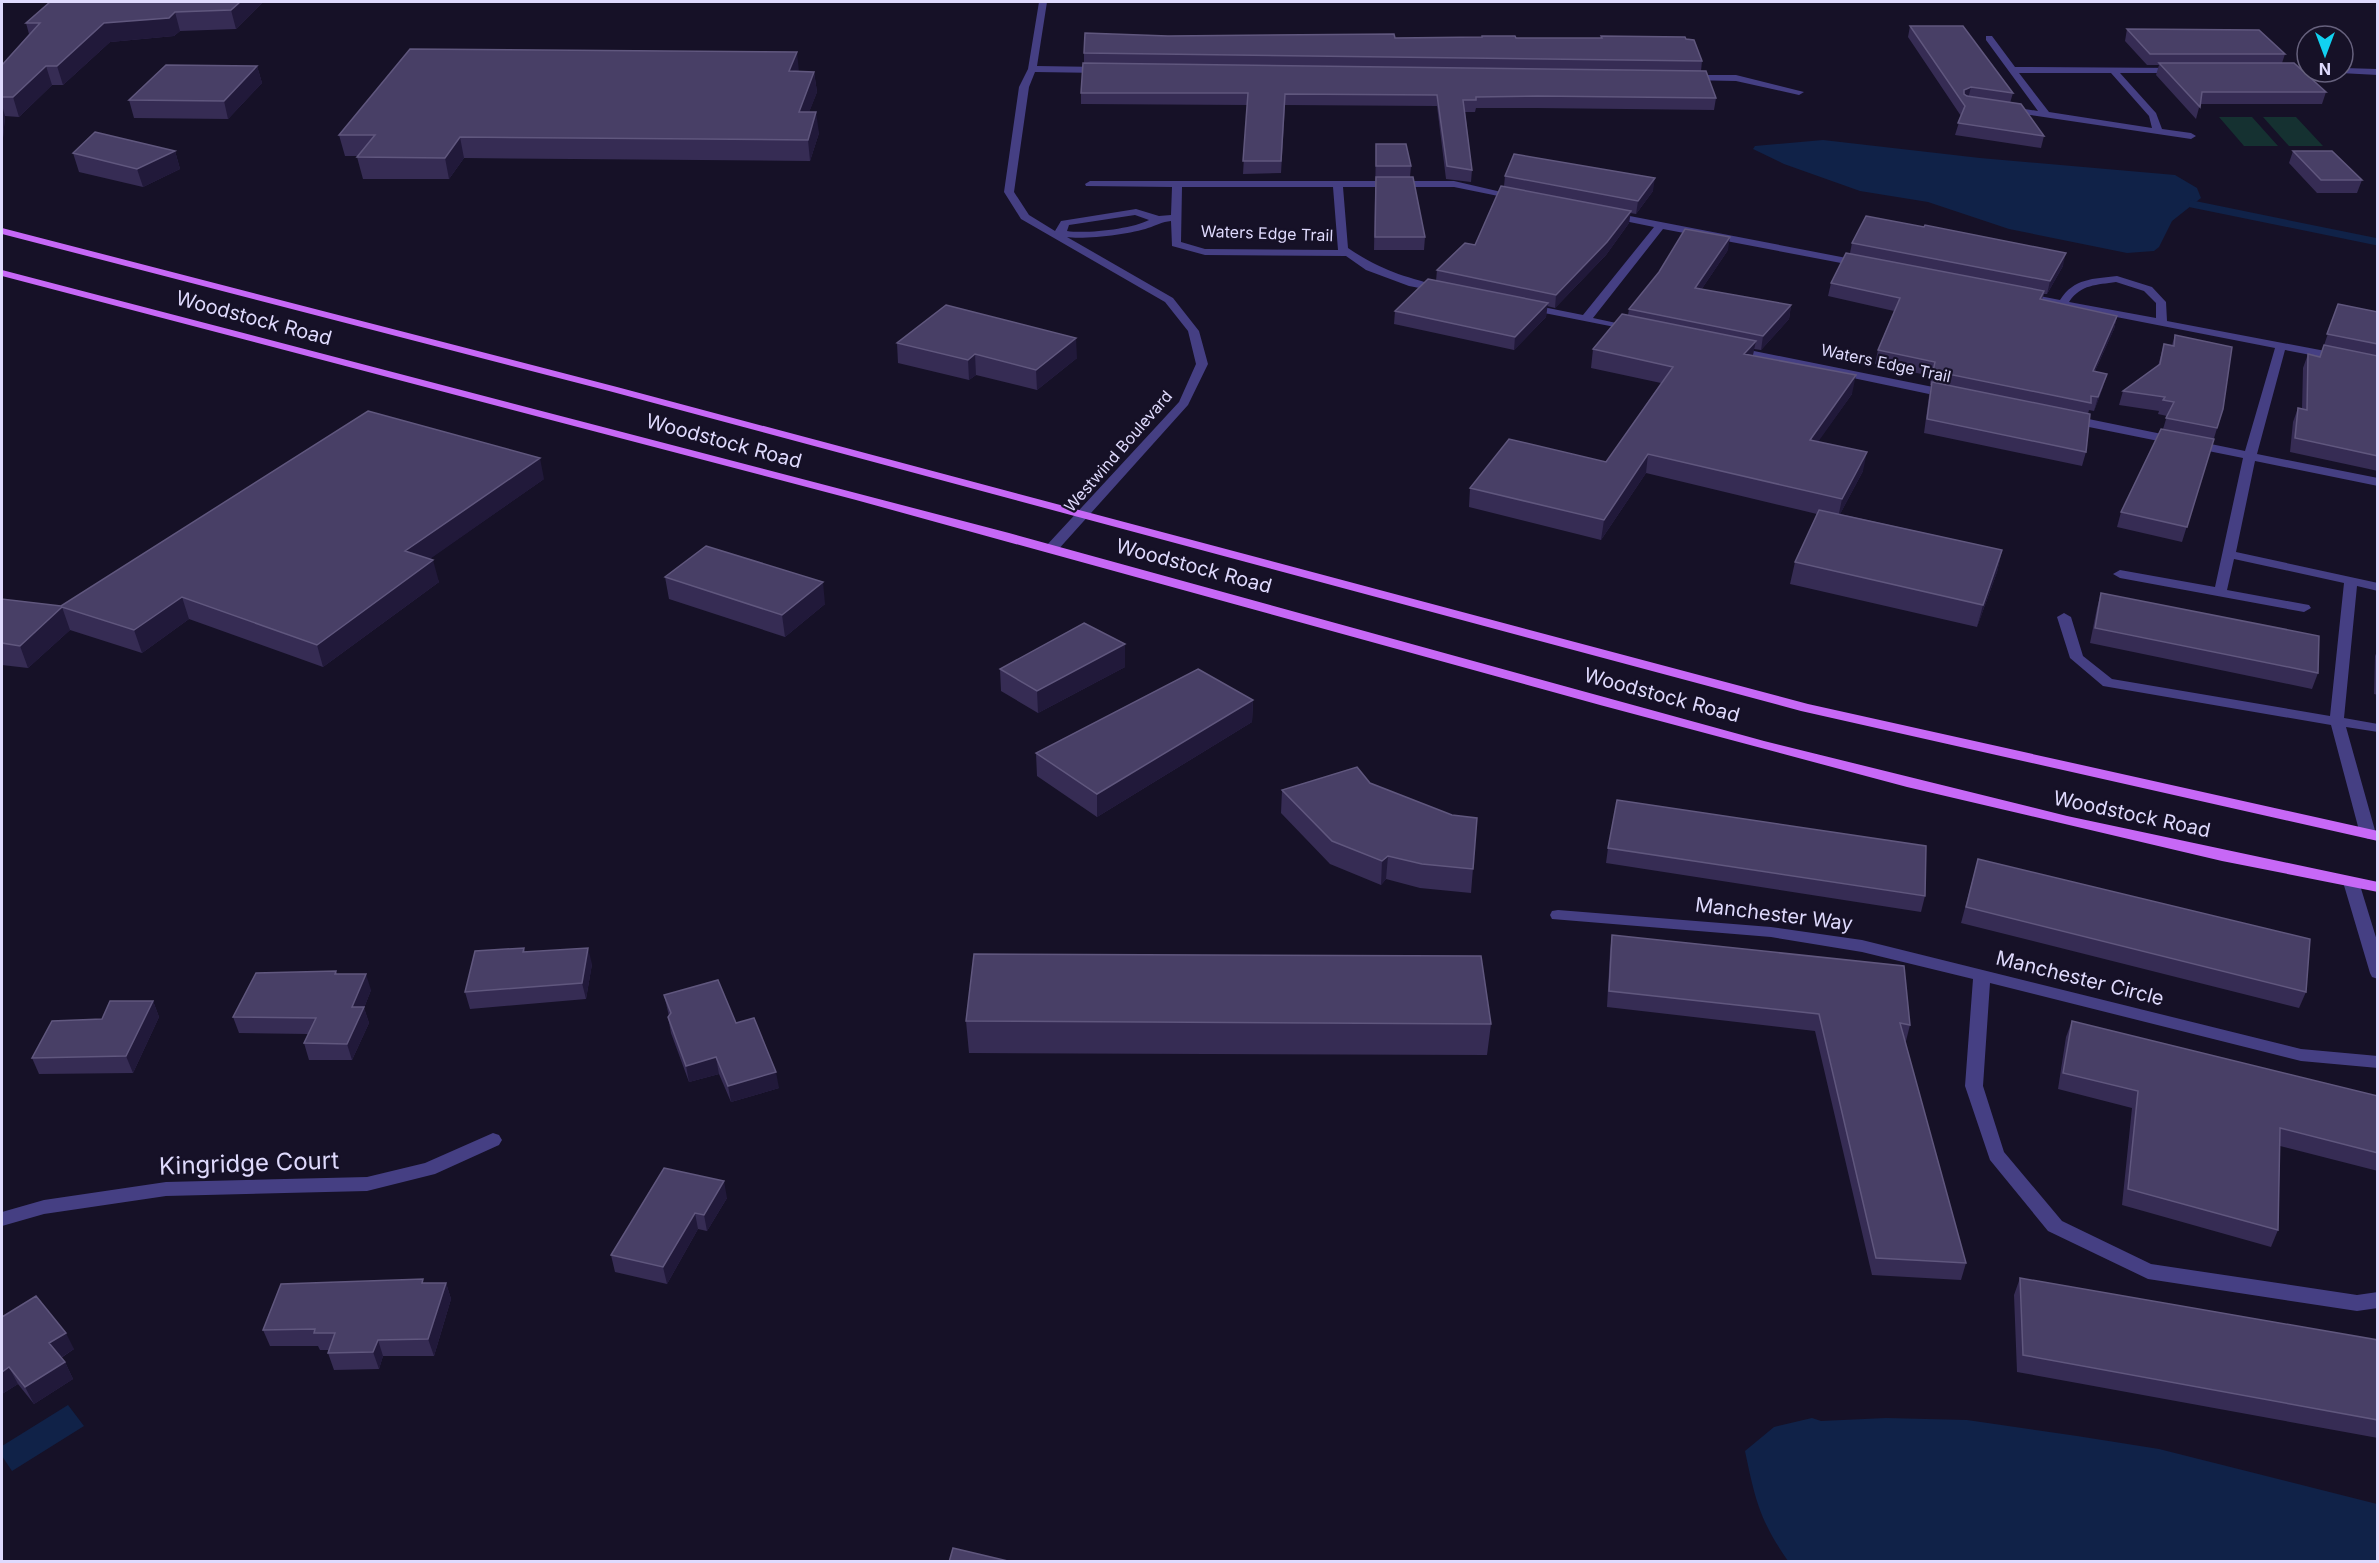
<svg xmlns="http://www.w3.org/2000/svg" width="2379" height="1563" font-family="Inter,sans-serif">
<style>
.green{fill:#153131}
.water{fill:#102248}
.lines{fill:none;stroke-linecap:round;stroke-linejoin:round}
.stream{stroke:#102248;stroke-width:7}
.street{fill:#453f83;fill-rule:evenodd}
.primary{fill:#c768f6;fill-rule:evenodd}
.wall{fill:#362c54}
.shaded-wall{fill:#21193a}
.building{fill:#483f66;stroke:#60577e;stroke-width:1.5}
.labels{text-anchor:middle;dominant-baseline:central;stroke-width:4.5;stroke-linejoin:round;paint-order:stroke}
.far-street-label{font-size:16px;fill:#dfdafd;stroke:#161127}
.street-label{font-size:20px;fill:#dfdafd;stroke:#161127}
.near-street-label{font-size:24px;fill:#dfdafd;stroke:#161127}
</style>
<rect width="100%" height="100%" fill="#161127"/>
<path class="green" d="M2219,117H2252L2278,146H2244Z
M2263,117H2296L2323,146H2289Z"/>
<path class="water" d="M1823,140L1980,158L2175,175L2197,188L2201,198L2172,221L2159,247L2154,251L2127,253L2009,229L1928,202L1860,191L1784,164L1753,149L1755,146Z
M68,1405L84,1426L12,1471L2,1456V1446Z
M1812,1418L1821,1421L1886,1418L1967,1420L2077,1436L2159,1449L2377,1504V1561H1788C1760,1521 1755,1499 1745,1451L1774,1427Z"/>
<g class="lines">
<path class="stream" d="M2192,204L2378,242"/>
<path class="street" d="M1039,2H1047L1037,66L1101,67L1105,70L1101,73L1035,72L1029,87L1014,192L1029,215L1055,231L1061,221L1136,209L1159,216L1171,215L1172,187L1086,186L1085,184L1090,181H1454L1523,197L1518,200L1454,187H1343L1348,248C1382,271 1405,277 1444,287L1445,289L1440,292L1409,286L1366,270L1346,256L1205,255L1172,246L1171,221C1162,222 1157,225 1148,228C1132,234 1083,240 1067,237L1173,298L1199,331L1208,364L1188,405L1056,552L1051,553L1044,549L1046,546L1179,402L1196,364L1188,331L1165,302L1021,219L1004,192L1019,87L1028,69ZM1182,187H1333L1338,250L1205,249L1181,242ZM1135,215L1149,220C1132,229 1086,234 1067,231L1069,225Z
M1986,36H1992L2015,67L2181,68V72L2178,73H2120L2156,113L2162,129L2191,133L2196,136L2191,139L2003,111L2001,109L2006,106L2038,111L1986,40ZM2019,73H2111L2149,116L2152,128L2049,112Z
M2343,68L2378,69V75L2340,73L2343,72Z
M1689,75H1736L1804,92L1799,95L1736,81L1686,80V76Z
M1609,212L1862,261L1867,264L1862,267L1663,229L1593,318L1635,327V331L1524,309L1523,307L1528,304L1583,315L1654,227L1605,217V213Z
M2117,276L2152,287L2166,302L2167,321L2378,361V368L2285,350L2257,454L2378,478V486L2255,461L2236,552L2378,583V591L2357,586L2344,718L2378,724V732L2346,727L2376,834L2373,837L2368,839L2360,834L2331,725L2103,686L2070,658L2057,617L2064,613L2071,617L2083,656L2112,679L2330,716L2344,583L2234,559L2227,590L2309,605L2311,608L2304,612L2120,578L2113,574L2120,570L2215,587L2243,458L2069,423L2063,419L2065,416L2069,415L2245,451L2275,348L2024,299L2019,296L2024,293L2060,300C2074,278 2093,279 2117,276ZM2116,282L2144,291L2156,303V318L2069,302C2081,284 2097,285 2116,282Z
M1734,347L1948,390L1954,394L1948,398L1730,352L1728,350Z
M2351,877L2359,882L2378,944V979L2372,977L2370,973L2343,882Z
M1558,910L1771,927L1862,940L2301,1049L2378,1056V1068L2301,1061L1990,983L1983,1086L2004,1152L2062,1221L2151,1264L2357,1295L2378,1292V1308L2357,1311L2148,1279L2048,1231L1990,1160L1965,1086L1973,979L1862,952L1771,937L1552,919L1550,915L1552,911Z
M493,1133L499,1135L502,1140L499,1145L435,1174L367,1191L166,1196L44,1214L2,1226V1212L44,1200L166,1182L367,1177L425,1163Z"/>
<path class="primary" d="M2,228L617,387L1808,704L2378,831V841L1801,711L609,391L2,234Z
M2,270L1009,533L1764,741L2067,816L2378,882V892L2222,861L1907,787L1600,705L856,500L2,276Z"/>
</g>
<path class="wall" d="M263,2L236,29L180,31L174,36L110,42L63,85H52L19,117L5,116L3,138H2V65L29,34L26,23Z
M1910,26L2013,93L2010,103L2044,136L2041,148L1955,135L1961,116L1908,37Z
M2127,29L2285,54L2282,63L2326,92L2322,104H2200L2196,119L2156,75L2159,65H2147L2125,41Z
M1168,36L1395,38L1482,37V36L1516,38H1600L1601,36L1702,61L1701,71L1716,98L1714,110L1536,108H1476L1475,112H1465L1472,170L1471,182L1446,179L1437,106L1285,105L1281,173L1243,174L1247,105L1081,104V93L1084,63V53Z
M257,66L262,83L228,119L134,118L129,100Z
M799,72H814L817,92L809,112L819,133L810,161L464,158L449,179H363L357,157L358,156H345L339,135Z
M1376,144L1411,166L1410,177L1425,237L1424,250H1374Z
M175,151L180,169L143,187L79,172L73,153Z
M2293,151L2362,180L2357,193H2317L2289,163Z
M1505,176L1653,191L1636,214L1630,213L1629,223L1606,255L1555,308L1547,306L1546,317L1514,350L1394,324L1395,311L1436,281L1437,270L1475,245L1504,186Z
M1852,243L2063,266L2047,294H2044L2042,300L2117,316L2114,329L2095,371L2103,387L2094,411L2089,410L2088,414L2086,452L2082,466L1924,433L1929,396L1931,385H1930L1931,376L1875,364L1878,350L1894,311L1828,296L1831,283L1850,253Z
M1728,250L1701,290L1791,305L1789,319L1761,350L1754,349L1753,355L1852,394L1818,441L1863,471L1840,514L2002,550L1997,572L1977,627L1790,584L1795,562L1817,514L1646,473L1601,540L1469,507L1470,488L1606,462L1661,383L1591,368L1593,349L1628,315L1629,309Z
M2338,304L2378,312V471L2290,452L2293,422L2298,408L2302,409L2303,368L2308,354L2320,357Z
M2175,335L2223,409L2182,542L2117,527L2121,512L2163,429L2167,416L2158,414L2159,411L2119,405L2123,391L2158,366L2164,344L2172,345Z
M897,343L1077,358L1037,390L976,375L969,380L898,363Z
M544,479L429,559L439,582L323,667L189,619L142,653L70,630L28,668L2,665V599L61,606Z
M665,577L825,604L785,637L669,599Z
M2101,593L2318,673L2312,689L2090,643L2097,608Z
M1125,644V667L1038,713L1001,691L1000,669Z
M2378,649V695L2374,694L2375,656Z
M1253,700L1252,722L1097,817L1037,776L1036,753Z
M1370,783L1452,815L1477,818L1471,893L1420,888L1386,879L1381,885L1330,864L1281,813L1282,790Z
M1608,848L1925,896L1921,912L1606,863Z
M1978,859L2306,992L2299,1008L1961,923Z
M1612,935L1910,1025L1906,1041H1905L1966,1263L1961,1280L1872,1275L1815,1031L1607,1007L1610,951Z
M524,948L525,952L592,964L586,999L470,1009L465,992Z
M336,971L337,974L371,990L364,1008L369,1023L352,1060H309L304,1043L308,1034L239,1033L233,1017Z
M664,995L736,1023L779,1088L731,1102L719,1074L689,1082L671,1033L668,1017L669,1016Z
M153,1001L159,1017L133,1073L39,1074L32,1058L102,1019Z
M966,1021L1491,1024L1487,1055L969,1053Z
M2072,1021L2378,1096V1171L2280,1146L2278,1230L2271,1247L2122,1205L2132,1108L2058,1089L2066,1037Z
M664,1168L727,1198L707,1231L698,1229L667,1284L615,1272L611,1255Z
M2020,1278L2378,1340V1438L2017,1372L2014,1295Z
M425,1283H446L451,1299L434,1356H383L379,1369L334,1370L328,1353L329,1350H320L318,1346H270L263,1330Z
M2,1317L74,1349L61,1358L65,1362L73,1379L34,1404L18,1384L2,1394Z"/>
<path class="shaded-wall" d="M240,2H263L236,29L231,10Z
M175,12L180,31L174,36L110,42L63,85L57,66L104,23Z
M797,52L799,72L789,71Z
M46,66L52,85L19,117L13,97Z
M257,66L262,83L228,119L224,101Z
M814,72L817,92L801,133L799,112Z
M1971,87L1968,99L1962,102L1964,90Z
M2,105L5,116L3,138L2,134Z
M816,112L819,133L810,161L808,140Z
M460,137L464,158L449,179L445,158Z
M175,151L180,169L143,187L137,169Z
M1655,178L1653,191L1636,214L1638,201Z
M1631,211L1629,223L1606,255L1555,308L1556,295Z
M1730,237L1728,250L1693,302L1695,288Z
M2066,253L2063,266L2047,294L2050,281Z
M1548,303L1546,317L1514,350L1515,337Z
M1791,305L1789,319L1761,350L1763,336Z
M2117,316L2114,329L2089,384L2093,371Z
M1076,338L1077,358L1037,390L1036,370Z
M1756,341L1752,359L1744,354Z
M975,354L976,375L969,380L968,360Z
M2107,374L2103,387L2094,411L2098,397Z
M1856,375L1852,394L1806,459L1810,440Z
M1867,452L1863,471L1838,518L1842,499Z
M1648,454L1646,473L1601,540L1604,520Z
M540,458L544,479L410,573L405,551Z
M2002,550L1997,572L1977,627L1983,605Z
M433,560L439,582L323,667L317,645Z
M823,582L825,604L785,637L782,615Z
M182,597L189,619L142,653L134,630Z
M62,607L70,630L28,668L20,646Z
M1125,644V667L1038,713L1037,691Z
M1253,700L1252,722L1097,817V794Z
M1388,856L1386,879L1381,885L1382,861Z
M588,948L592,964L586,999L582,983Z
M366,974L371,990L364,1008L369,1023L352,1060L347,1044L352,1007Z
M153,1001L159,1017L133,1073L126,1056Z
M716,1057L719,1074L689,1082L686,1066Z
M776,1072L779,1088L731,1102L728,1086Z
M724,1181L727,1198L707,1231L704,1215Z
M695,1213L698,1229L667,1284L663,1267Z
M446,1283L451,1299L434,1356L428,1339Z
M66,1333L74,1349L57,1360L49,1343Z
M378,1340L383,1356L379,1369L373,1352Z
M65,1362L73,1379L34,1404L25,1387Z
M9,1367L18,1384L2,1394V1372Z"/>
<path class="building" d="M50,2H240L231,10L175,12L169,18L104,23L57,66H46L13,97H2V65L40,23H26Z
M1910,26H1963L2013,93L1971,87L1964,90V94L1967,96L2021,104L2044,136L1958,123L1965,106Z
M2127,29L2259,30L2285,54H2150Z
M1085,33L1168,36L1394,34L1395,38L1482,37V36H1515L1516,38H1602L1601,36L1685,37L1686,39L1694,40L1702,61L1084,53Z
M410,49L797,52L789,71L814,72L799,112H816L808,140L460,137L445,158L357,157L375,135H339Z
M1083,63L1706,71L1716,98L1537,96L1476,97V100H1463L1472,170L1447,166L1437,95L1285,94L1281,161H1243L1248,93H1081Z
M2159,63H2294L2326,92H2202L2200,107Z
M166,65L257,66L224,101L129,100Z
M95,132L175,151L137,169L73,153Z
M1376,144H1406L1411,166H1376Z
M2293,151H2332L2362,180H2321Z
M1514,154L1655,178L1638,201L1505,176Z
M1376,177H1413L1425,237H1375Z
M1501,186L1631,211L1607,242L1556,295L1437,270L1465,243L1475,245Z
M1866,216L1924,227L1925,225L2066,253L2050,281L1852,243Z
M1685,229L1730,237L1695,288L1791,305L1763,336L1629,309L1659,272Z
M1846,253L2044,291L2040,299L2117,316L2093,371L2107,374L2098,397L2091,396V403L1933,371L1935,362L1878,350L1900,298L1831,283Z
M1428,279L1548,303L1515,337L1395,311Z
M2338,304L2378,312V344L2327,334Z
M946,305L1076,338L1036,370L975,354L968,360L897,343Z
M1622,314L1756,341L1744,354L1856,375L1810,440L1867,452L1842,499L1648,454L1604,520L1470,488L1509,439L1606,462L1673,367L1593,349Z
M2175,335L2232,347L2223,409L2217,428L2166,418L2174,402L2163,400L2165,397L2123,391L2160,364L2164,344L2174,346Z
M2324,345L2378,356V456L2295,438L2298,408L2307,410L2308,354L2320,357Z
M1932,382L2090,414L2086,452L1927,419Z
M368,411L540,458L405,551L433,560L317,645L182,597L134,630L62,607L20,646L2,643V599L61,606Z
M2161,429L2214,439L2187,527L2121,512Z
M1819,510L2002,550L1983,605L1795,562Z
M706,546L823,582L782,615L665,577Z
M2101,593L2319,636L2318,673L2095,628Z
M1084,623L1125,644L1037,691L1000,669Z
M1198,669L1253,700L1097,794L1036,753Z
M1357,767L1370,783L1452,815L1477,818L1473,869L1422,864L1388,856L1382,861L1332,841L1282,790Z
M1617,800L1926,846L1925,896L1608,848Z
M1978,859L2310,939L2306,992L1966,907Z
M1612,935L1904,966L1910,1025L1900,1023L1966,1263L1876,1258L1819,1014L1609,991Z
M524,948L523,952L588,948L582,983L465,992L475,951Z
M974,954L1481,956L1491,1024L966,1021Z
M336,971L335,974H366L352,1007H364L347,1044L304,1043L316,1018L233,1017L256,973Z
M718,980L736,1023L754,1018L776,1072L728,1086L716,1057L686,1066L668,1017L671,1013L664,995Z
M110,1001H153L126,1056L32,1058L52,1021L102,1019Z
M2072,1021L2378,1096V1153L2280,1128L2278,1230L2128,1189L2138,1091L2063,1073Z
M664,1168L724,1181L704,1215L695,1213L663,1267L611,1255Z
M2020,1278L2378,1340V1420L2023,1355Z
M423,1279L422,1283H446L428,1339L378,1340L373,1352L328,1353L335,1333H314L315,1329L263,1330L281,1284Z
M36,1296L66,1333L49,1343L65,1362L25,1387L9,1367L2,1372V1317Z
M953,1548L1012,1562H949Z"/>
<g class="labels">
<g class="far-street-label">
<text transform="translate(1267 233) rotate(2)">Waters Edge Trail</text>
<text transform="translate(1886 363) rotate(12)">Waters Edge Trail</text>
<text transform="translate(1118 451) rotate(-49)">Westwind Boulevard</text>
</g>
<g class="street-label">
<text transform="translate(254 318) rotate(15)">Woodstock Road</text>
<text transform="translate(724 441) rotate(15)">Woodstock Road</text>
<text transform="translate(1194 566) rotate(15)">Woodstock Road</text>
<text transform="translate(1662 695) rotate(15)">Woodstock Road</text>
<text transform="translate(2132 814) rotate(12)">Woodstock Road</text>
<text transform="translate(1774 914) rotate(7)">Manchester Way</text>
<text transform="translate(2080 978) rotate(14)">Manchester Circle</text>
</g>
<g class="near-street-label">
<text transform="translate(249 1163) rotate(-2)">Kingridge Court</text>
</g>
</g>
<rect width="2379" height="1563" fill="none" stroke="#dfdafd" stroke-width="6"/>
<g transform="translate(2325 54) rotate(180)"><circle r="28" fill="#161127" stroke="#66617d" stroke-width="1.5"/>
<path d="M0-4.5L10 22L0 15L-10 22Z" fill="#12d1f1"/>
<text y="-9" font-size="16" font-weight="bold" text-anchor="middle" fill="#dfdafd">N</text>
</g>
</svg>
